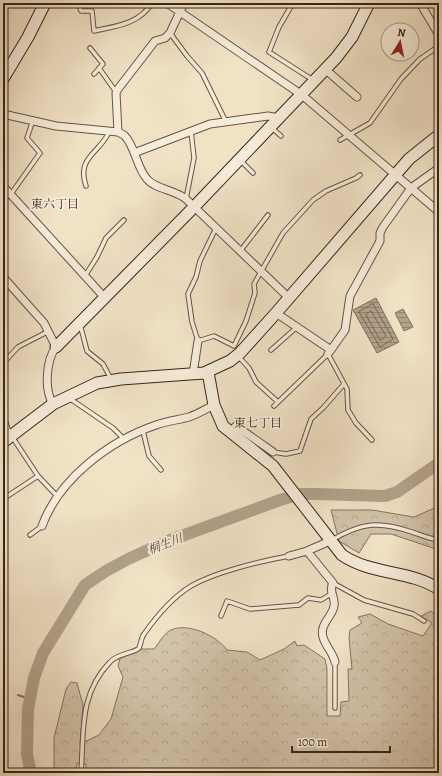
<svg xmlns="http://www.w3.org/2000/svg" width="442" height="776" font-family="Alegreya,'Noto Serif JP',serif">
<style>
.forest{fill:url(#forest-crowns);stroke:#857462}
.water{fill:url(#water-rules);stroke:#81705e}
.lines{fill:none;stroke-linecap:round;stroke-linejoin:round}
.shore{stroke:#756453;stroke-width:1}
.stream{stroke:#81705e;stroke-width:2}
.river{stroke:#b2a28c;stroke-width:12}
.lane-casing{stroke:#665445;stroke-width:5.5}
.street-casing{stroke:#665445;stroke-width:9}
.secondary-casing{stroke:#38251a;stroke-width:13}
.lane{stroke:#f6ecda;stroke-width:3.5}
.street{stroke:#f6ecda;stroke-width:7}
.secondary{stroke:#f6ecda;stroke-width:11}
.labels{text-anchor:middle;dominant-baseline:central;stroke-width:4;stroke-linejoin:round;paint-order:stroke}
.neighbourhood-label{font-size:12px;fill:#38251a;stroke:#f6ecda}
.water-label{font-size:12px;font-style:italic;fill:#5d4a3c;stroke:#f6ecda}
</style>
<defs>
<pattern id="forest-crowns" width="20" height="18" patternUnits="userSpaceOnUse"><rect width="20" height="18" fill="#d2c2a9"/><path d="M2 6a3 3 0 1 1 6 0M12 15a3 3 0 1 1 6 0" fill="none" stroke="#b5a791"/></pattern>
<pattern id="water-rules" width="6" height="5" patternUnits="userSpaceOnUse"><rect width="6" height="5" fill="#b2a28c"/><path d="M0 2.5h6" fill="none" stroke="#928472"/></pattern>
</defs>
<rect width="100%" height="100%" fill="#f1e2c6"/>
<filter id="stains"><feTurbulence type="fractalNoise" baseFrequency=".005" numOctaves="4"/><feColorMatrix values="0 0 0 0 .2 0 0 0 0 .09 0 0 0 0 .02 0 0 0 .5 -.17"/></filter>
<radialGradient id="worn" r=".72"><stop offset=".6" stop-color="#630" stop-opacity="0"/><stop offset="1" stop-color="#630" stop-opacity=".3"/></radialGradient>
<path class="forest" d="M439,506V550L391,534H371L359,553L339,541L331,510H372L414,517Z
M431,611L439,618V705L436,721L439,726V773H86V764L77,763L76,773H54V738L66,689L71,682L77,683L83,705L80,744L99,735L111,719L123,677L118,666L121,655L135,653L140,649H154C159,643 165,632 171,630C188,622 217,636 227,650L247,652L260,660L284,649L295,641L297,646L304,645L325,659L327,669V716H340L341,702L349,701L348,669H352L349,638L350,630L362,623L358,617L370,614L388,624L423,636L432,623L421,616Z"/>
<path class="water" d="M376,298L399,342L377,353L353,310Z
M403,309L413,327L404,331L395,313Z"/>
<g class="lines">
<path class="shore" d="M373,304L393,339L380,347L359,312Z
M371,311L386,336L382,340H380L366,315Z"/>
<path class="stream" d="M18,695L30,699"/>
<path class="river" d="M31,773L27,754L28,709L34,678L43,653L85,585L106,571L128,559L168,541L280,500L301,494H316L385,496L397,492L439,463"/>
<defs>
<path id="lane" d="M78,3L81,11H92L94,31C117,26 139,24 152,3
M293,3L279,27L269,52L313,80
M170,33L187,56L202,73L226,122
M90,48L103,64L94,74
M99,68L116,92
M272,128L281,136
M340,140L370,123L401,79L420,59L439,46
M241,161L253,173
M86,186C76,157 100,153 109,132
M11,194L40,153L27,138L33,120
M186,199L194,158L191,131
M216,228L200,261L196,277L188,294L192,322L198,341L214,336L234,346L246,321L255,293L254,284L283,233L313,200L326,191L356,178L360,175
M241,250L268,215
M85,276L97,257L106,238L124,220
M80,324L87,351L103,364L111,379
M271,350L297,327
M238,356L249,368L256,382L278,402
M7,359L18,347L49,331
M69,398L113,428L125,440
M274,406L328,354L347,389L348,410L356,423L372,440
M3,414L9,432L38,476L57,496
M143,431L149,456L161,470
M273,452L286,454L300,451L311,419L323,408L344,384
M3,499L38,476
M30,535L42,526
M332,540C362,522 380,521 412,532C421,535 430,539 439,540
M333,583L364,600L413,614L424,621
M221,616L227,601L250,609L299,605L308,598L321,600L331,594
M335,708V662
M81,773C84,731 79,694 110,662C118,653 135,653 139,648C141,644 141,638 144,634C156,617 173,597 191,586C215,572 261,561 289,556"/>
<path id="street" d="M167,3L302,95L439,212
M420,3L439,35
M326,70L357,97
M3,114L56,126L118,132L124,135C136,147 136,167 147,179C155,189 175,190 186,199L289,298
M118,132L116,93L118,89L155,41L165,38L170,33L184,3
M134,153L210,124L268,116L279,118
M3,186L105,298
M3,277L44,323L56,347C46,360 44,390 53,404
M276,313L331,350
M328,354L345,330L350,296L380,241V233L383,227L411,188L439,168
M193,374L198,341
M230,432L236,426L273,452
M42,526C59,479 109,441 156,425C167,421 178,420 189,417C198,414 206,409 214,405
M307,551L333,583C328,592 336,597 334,606C333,614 325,620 323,628C319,640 333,651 335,662
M289,556L307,551L330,541"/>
<path id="secondary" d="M3,79L28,37L45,3
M56,347L194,207L336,58L352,37L369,3
M208,372L214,405L223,426L273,466L342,555C371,575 410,570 439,589
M3,442L53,404L97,383L121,379L204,373L230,361L240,353L276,313L409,159L439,135"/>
</defs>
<use href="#lane" class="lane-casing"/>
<use href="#street" class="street-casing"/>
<use href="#secondary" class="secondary-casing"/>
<use href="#lane" class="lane"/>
<use href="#street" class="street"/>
<use href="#secondary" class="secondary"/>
</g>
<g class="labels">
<g class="neighbourhood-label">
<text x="55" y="204">東六丁目</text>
<text x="258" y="423">東七丁目</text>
</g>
<g class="water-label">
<text transform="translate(165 544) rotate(-21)">桐生川</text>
</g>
</g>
<rect width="442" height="776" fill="none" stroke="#f1e2c6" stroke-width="16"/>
<rect x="4" y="4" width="434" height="768" fill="none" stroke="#38251a" stroke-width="2"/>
<rect x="8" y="8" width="426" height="760" fill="none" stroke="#38251a"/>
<g transform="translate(400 42) rotate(10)"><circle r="19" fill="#f6ecda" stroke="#aa9c8d"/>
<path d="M0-3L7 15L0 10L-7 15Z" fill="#8f2418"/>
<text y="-6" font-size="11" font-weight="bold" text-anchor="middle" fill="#38251a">N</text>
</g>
<path d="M292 746v6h98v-6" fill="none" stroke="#38251a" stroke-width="2"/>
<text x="298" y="746" font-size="12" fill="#38251a" stroke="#f6ecda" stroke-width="3" paint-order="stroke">100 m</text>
<rect width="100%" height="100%" filter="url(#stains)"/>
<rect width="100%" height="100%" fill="url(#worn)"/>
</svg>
